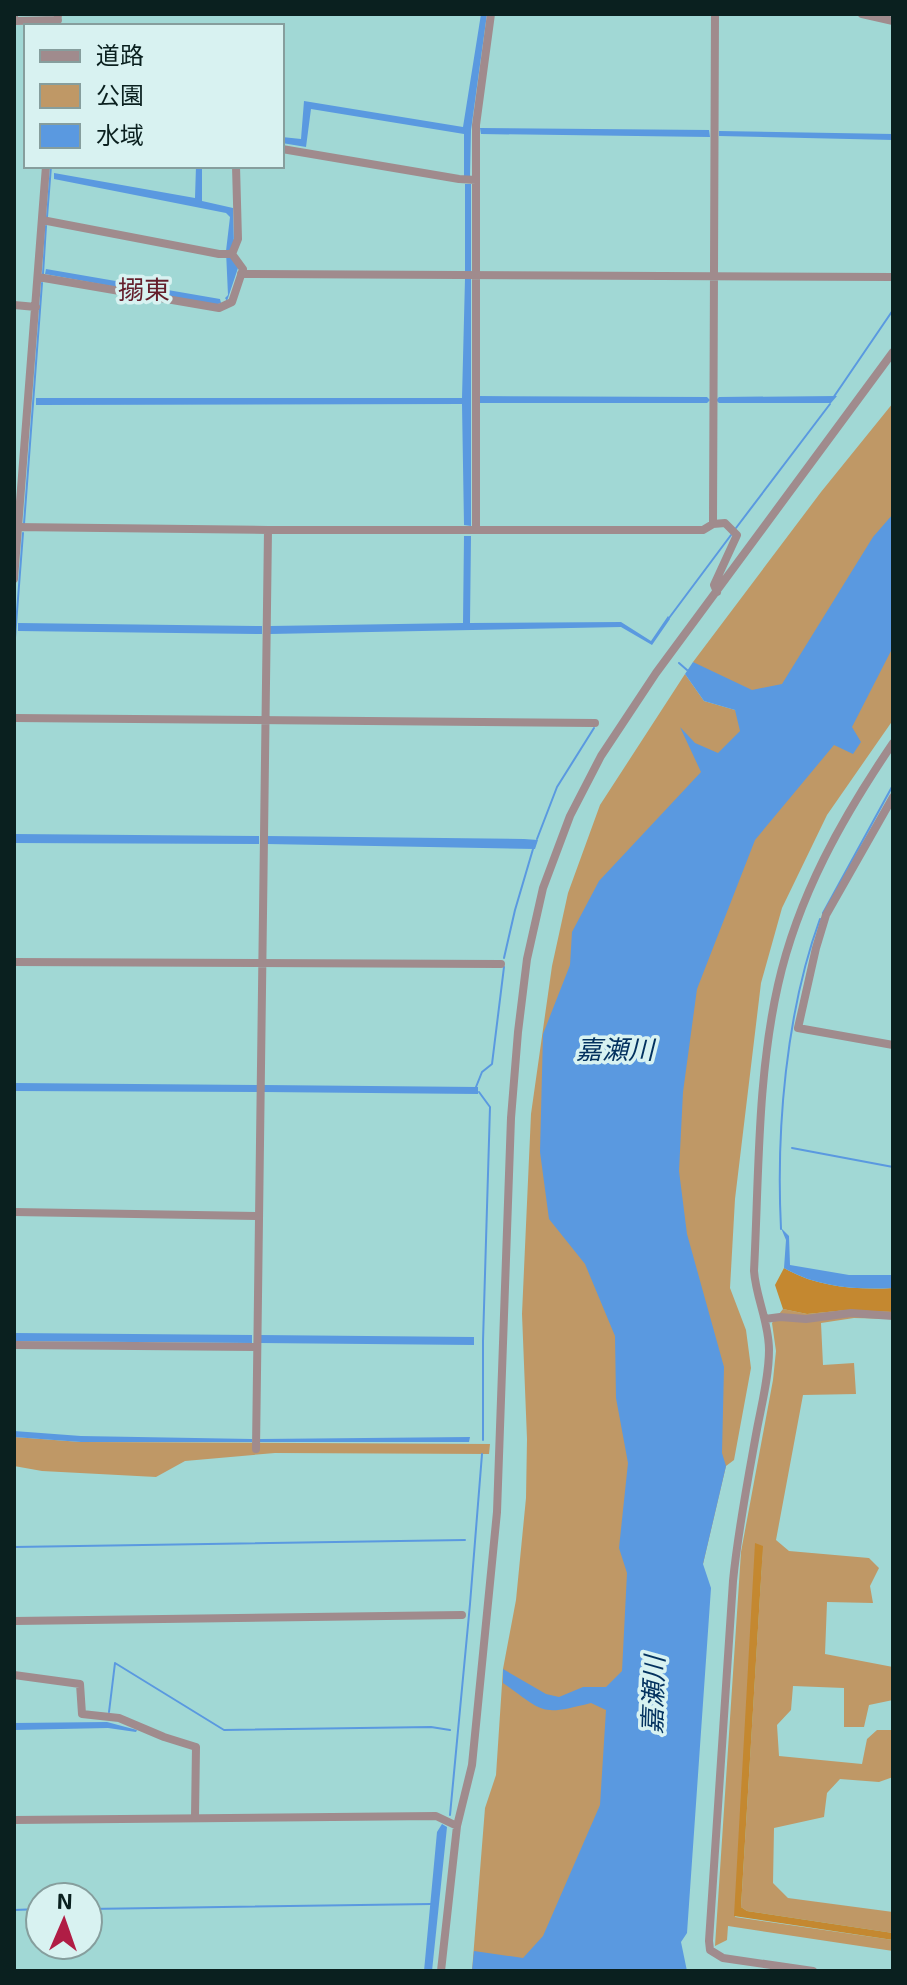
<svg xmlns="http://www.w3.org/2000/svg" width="907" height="1985" font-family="'Exo 2','Noto Sans JP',sans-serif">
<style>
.green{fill:#bf9866}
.forest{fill:#c48830}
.water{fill:#5a99e0}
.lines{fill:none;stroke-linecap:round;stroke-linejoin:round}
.stream{stroke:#5a99e0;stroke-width:2}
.minor{stroke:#a08b8d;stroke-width:8}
.labels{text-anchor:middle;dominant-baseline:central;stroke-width:7;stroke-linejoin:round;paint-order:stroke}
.neighbourhood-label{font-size:26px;fill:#641e2b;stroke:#d8f2f1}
.water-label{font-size:26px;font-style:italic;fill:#03315e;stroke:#d8f2f1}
</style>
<rect width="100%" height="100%" fill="#a1d8d5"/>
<path class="green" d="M893,403V526L782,698C750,697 716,685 693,662L821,492Z
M893,622V720L827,815L782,908L761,983L735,1199L730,1288L746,1330L751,1368L734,1460L726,1466L703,1564L639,966L839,722Z
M685,674L704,701L735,710L752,731L710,774L653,1400L593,1971H472L485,1808L496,1775L503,1669L516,1600L526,1498L527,1439L522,1314L531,1114L552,966L568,893L600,805Z
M783,1309L807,1314L847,1310L893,1312V1319L854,1318L821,1323L823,1365L854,1363L856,1394L803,1395L776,1540L789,1551L869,1558L879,1568L870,1586L873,1603L827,1602L825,1654L893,1667V1700L869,1705L864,1727H844V1688L793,1686L791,1710L777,1725L779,1756L862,1764L867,1739L877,1730H893V1777L879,1782L840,1779L827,1793L824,1817L774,1828L773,1883L788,1898L893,1912V1933L747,1911L741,1907L763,1545L735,1917L893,1940V1951L728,1926L727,1940L715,1946L741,1552L773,1380L776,1351L772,1323Z
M14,1437L81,1442L490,1444L489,1454L275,1453L185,1461L156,1477L42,1471L14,1466Z"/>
<path class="forest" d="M784,1268C816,1287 856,1290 893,1288V1312L847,1310L807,1314L783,1309L775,1285Z
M755,1543L763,1546L741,1907L747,1911L893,1933V1940L734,1916Z"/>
<path class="water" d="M481,14H487L471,130L470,176H464V134L311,109L306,147L282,143V137L301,139L304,101L463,127Z
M480,128L709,130L710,137L481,134Z
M719,131L893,134V140L719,136Z
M196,166H202V201L233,208L234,246L238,268L227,301L225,298L228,295L226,251L230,217L226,213L54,179V173L195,198Z
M465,184H471V273L465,272Z
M46,269L220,299L221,303L215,305L45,274Z
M465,279H471V526L464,525L462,404L36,405V398H462Z
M478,396L707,397L710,400L707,403H479Z
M837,396L831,403H719L716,400L719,397Z
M893,514V647L852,727L861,742L853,754L834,745L755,840L697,989L683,1092L679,1171L687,1234L724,1367L722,1453L726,1466L703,1564L711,1588L687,1933L681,1942L687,1971H472L474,1951L523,1958L543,1936L600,1805L606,1710L591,1703C540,1716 545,1713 503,1683V1669L546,1694L559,1697L583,1687H606L622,1671L627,1573L619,1548L628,1463L616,1398L615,1336L585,1264L549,1219L540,1152L543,1034L570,965L572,932L599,881L701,772L680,727L695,743L718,753L740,731L735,710L704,701L685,674L693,662L752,690L782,684L873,537Z
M464,536H471L470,623L621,622L651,641L668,616L670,619L652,645L621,627L270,634V626L463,623Z
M18,623L262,626V634L18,631Z
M14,834L259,836V844L14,843Z
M267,836L524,839L538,840L535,849L267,844Z
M14,1083L257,1085V1092L14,1091Z
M264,1085L478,1087V1094L264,1092Z
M781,1228L789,1236L790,1265L849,1275H893V1288C856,1290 816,1287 784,1268L786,1240Z
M14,1333L252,1335V1343L14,1341Z
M260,1335L474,1337V1345L260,1343Z
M14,1431L81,1436L252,1439V1442H81L14,1437Z
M470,1437L469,1442H260V1439Z
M107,1722L137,1730L136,1732L108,1728L14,1730V1723Z
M442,1824L447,1827L432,1971H424L437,1832Z"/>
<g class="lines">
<path class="stream" d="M62,26V24
M47,217L51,166
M43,274L46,226
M833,398L893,310
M24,524L42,283
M736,528L830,404
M669,618L731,535
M14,651L23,533
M679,663L687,670
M537,839L557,787L594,728
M823,913L893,785
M504,958L515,910L533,849
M476,1087L482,1072L492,1064L504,967
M479,1092L490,1107L483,1341V1440
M792,1148L893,1167
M781,1229C776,1130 786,1012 820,919
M14,1547L465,1540
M109,1712L115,1663L224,1730L431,1727L450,1730
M450,1815L470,1604L482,1454
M88,1909L431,1904
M14,1910L40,1909"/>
<path class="minor" d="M862,14L893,21
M14,17L15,21L58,20
M57,26L58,14
M282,149L459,179L476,180
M232,254L238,239L236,166
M241,274L893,277
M38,277L219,308L232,302L243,269L232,254H219L42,220
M14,305L36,307
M713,524L715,14
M14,527L268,530H703L713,524L725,523L737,535L714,585L717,592
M476,529V125L491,14
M14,579L46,166
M14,718L595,723
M893,797L826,915L816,948L798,1028L893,1045
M14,962L501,964
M14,1212L258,1216
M765,1319L780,1317L806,1319L851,1313L893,1316
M14,1345L257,1347
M256,1449L268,530
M14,1621L462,1615
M14,1675L80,1684L82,1714L119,1718L164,1737L196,1747L195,1817
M14,1820L436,1816L457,1826
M441,1971L457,1826L472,1765L497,1512L511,1118L518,1032L527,959L543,888L570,816L601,756L656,673L893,352
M813,1971L723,1958L710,1950L709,1941L733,1581C738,1530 748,1479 757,1429C762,1403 769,1376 769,1350C769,1322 756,1298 754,1271C759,1176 757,1078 778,985C798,896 842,818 893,743"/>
</g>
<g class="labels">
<g class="neighbourhood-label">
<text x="144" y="288">搦東</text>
</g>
<g class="water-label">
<text x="615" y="1048">嘉瀬川</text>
<text transform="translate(652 1695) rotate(-88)">嘉瀬川</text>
</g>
</g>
<rect width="907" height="1985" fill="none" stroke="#0a201f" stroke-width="32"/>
<rect x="24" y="24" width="260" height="144" fill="#d8f2f1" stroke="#869e9d" stroke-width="2"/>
<rect x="40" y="50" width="40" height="12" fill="#a08b8d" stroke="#869e9d" stroke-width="2"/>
<text x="96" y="64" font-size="24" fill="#0a201f">道路</text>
<rect x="40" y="84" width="40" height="24" fill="#bf9866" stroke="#869e9d" stroke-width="2"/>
<text x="96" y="104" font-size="24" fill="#0a201f">公園</text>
<rect x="40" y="124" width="40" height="24" fill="#5a99e0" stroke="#869e9d" stroke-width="2"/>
<text x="96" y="144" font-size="24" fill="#0a201f">水域</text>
<g transform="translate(64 1921) rotate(2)"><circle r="38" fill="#d8f2f1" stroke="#869e9d" stroke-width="2"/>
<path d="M0-6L14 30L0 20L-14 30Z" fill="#b01d45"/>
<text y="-12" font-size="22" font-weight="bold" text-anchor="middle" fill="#0a201f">N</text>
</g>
</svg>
